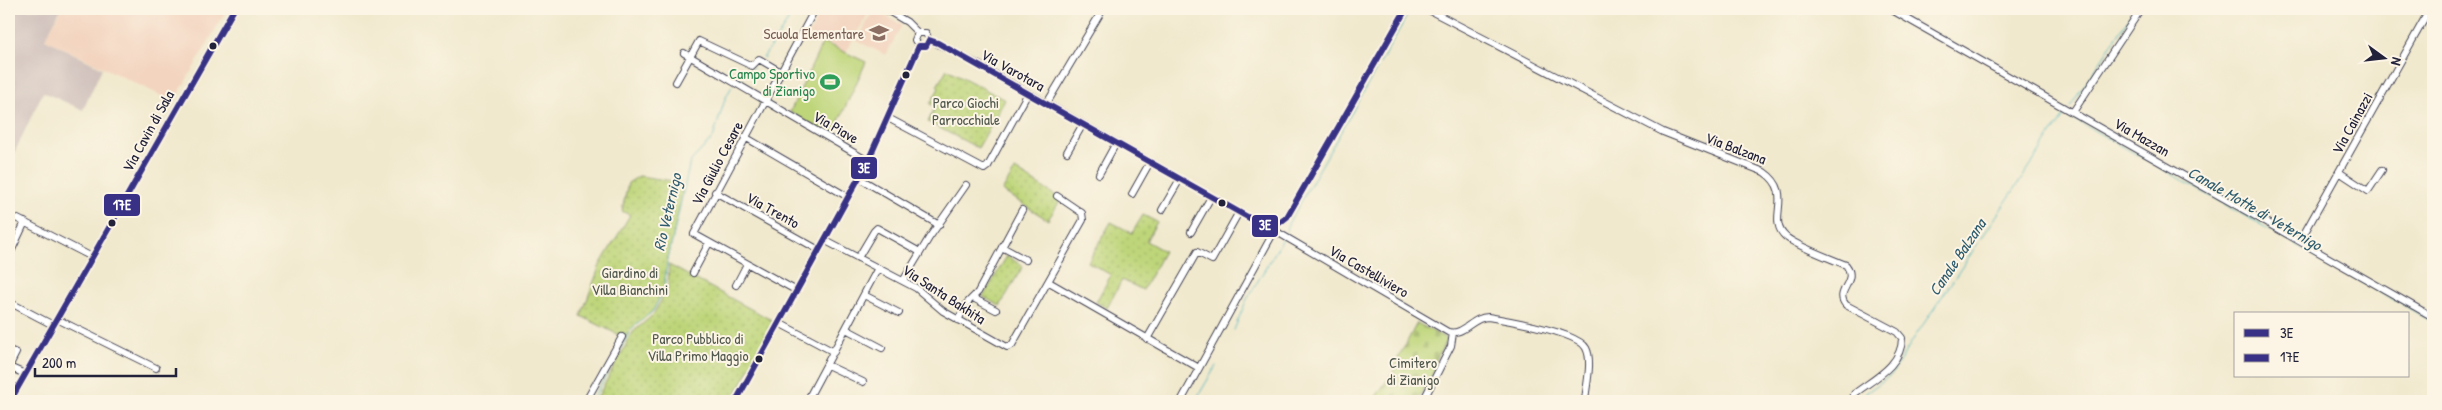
<svg xmlns="http://www.w3.org/2000/svg" width="2442" height="410" font-family="'Patrick Hand',sans-serif">
<style>
.built{fill:#f3d4bf}
.industrial{fill:#cfc0bb}
.grass{fill:#bed579;stroke:#707c5a}
.cemetery{fill:url(#cemetery-stones);stroke:#707c5a}
.park{fill:url(#park-dots);stroke:#707c5a}
.lines{fill:none;stroke-linecap:round;stroke-linejoin:round}
.stream{stroke:#43b3bc;stroke-width:1}
.minor-casing{stroke:#414051;stroke-width:8}
.major-casing{stroke:#414051;stroke-width:9}
.minor{stroke:#fff;stroke-width:6}
.major{stroke:#fff;stroke-width:8}
.bus-1-casing{stroke:#fcf5e5;stroke-width:10}
.bus-2-casing{stroke:#fcf5e5;stroke-width:10}
.bus-1{stroke:#393185;stroke-width:6}
.bus-2{stroke:#393185;stroke-width:6}
.bus-dot{fill:#22223b;stroke:#fcf5e5;stroke-width:2}
.labels{text-anchor:middle;dominant-baseline:central;stroke-width:4;stroke-linejoin:round;paint-order:stroke}
.education-label{font-size:15px;fill:#785e54;stroke:#fcf5e5;text-anchor:end}
.street-label{font-size:15px;fill:#22223b;stroke:#fcf5e5}
.leisure-label{font-size:15px;fill:#27864d;stroke:#fcf5e5;text-anchor:end}
.park-label{font-size:15px;fill:#51584e;stroke:#fcf5e5}
.water-label{font-size:16px;font-style:italic;fill:#2f5c6f;stroke:#fcf5e5}
.line-badge{stroke:#fcf5e5;stroke-width:2}
.badge-label{font-size:14px;text-anchor:middle;font-weight:bold;fill:#fff}
</style>
<defs>
<pattern id="cemetery-stones" width="16" height="16" patternUnits="userSpaceOnUse" patternTransform="scale(1.25)"><rect width="16" height="16" fill="#bed579"/><path d="M2 7V4a2 2 0 0 1 4 0v3zM10 15v-3a2 2 0 0 1 4 0v3z" fill="#a3b76a"/></pattern>
<pattern id="park-dots" width="8" height="8" patternUnits="userSpaceOnUse" patternTransform="scale(1.25)"><rect width="8" height="8" fill="#bed579"/><path d="M2 2h.1M6 6h.1" fill="none" stroke="#a3b76a" stroke-width="1.8" stroke-linecap="round"/></pattern>
</defs>
<rect width="100%" height="100%" fill="#fcf5e5"/>
<filter id="ink" filterUnits="userSpaceOnUse"><feTurbulence type="fractalNoise" baseFrequency=".02" numOctaves="2"/><feDisplacementMap in="SourceGraphic" scale="10" xChannelSelector="R" yChannelSelector="G"/><feConvolveMatrix kernelMatrix="1 2 1 2 8 2 1 2 1" color-interpolation-filters="sRGB"/></filter>
<filter id="wash" filterUnits="userSpaceOnUse"><feTurbulence type="fractalNoise" baseFrequency=".0096" numOctaves="4" result="noise"/><feDisplacementMap in="SourceGraphic" scale="20" xChannelSelector="R" yChannelSelector="G"/><feGaussianBlur stdDeviation="1.12" result="paint"/><feColorMatrix in="noise" values="0 0 0 0 0 0 0 0 0 0 0 0 0 0 0 0 0 1.4 0 .05"/><feComposite in="paint" operator="in"/></filter>
<g filter="url(#wash)">
<rect width="100%" height="100%" fill="#f1e9ce"/>
<path class="built" d="M62,9H227L174,102L45,39Z
M822,9H871L846,52L809,34Z
M874,9L902,25L886,55L857,41Z"/>
<path class="industrial" d="M9,9H61L45,39L102,68L83,110L43,92L9,164Z"/>
<path class="grass" d="M823,42L866,62L832,136L790,112Z"/>
<path class="cemetery" d="M1417,323L1447,339L1434,364L1437,366L1417,401H1373L1395,369L1393,368Z"/>
<path class="park" d="M947,69L1005,100L978,148L928,122L935,107L930,104L939,88L937,86Z
M1015,170L1061,199L1048,220L1002,191Z
M639,176L680,182L682,195L667,264L664,289L653,311L631,329L625,338L581,316L600,265L630,215L622,211L628,183Z
M1143,215L1157,222L1146,241L1164,251L1143,290L1122,280L1107,308L1096,302L1111,275L1088,262L1111,222L1132,233Z
M1007,256L1023,266L1000,306L983,297Z
M669,265L775,322L732,401L596,400L633,332L653,315L668,288Z"/>
<g class="lines">
<path class="stream" d="M763,58L788,21L787,9
M737,81L754,68
M2070,107L2135,9
M2065,114L2433,322
M1287,233L1288,224L1411,9
M1234,330L1246,301L1283,239
M592,401L631,329L653,311L664,289L667,264L690,162L713,138L725,99L732,86
M1195,401L1216,366
M1855,401L1892,374L1912,341L2066,113"/>
</g>
</g>
<g filter="url(#ink)">
<g class="lines">
<defs>
<path id="minor" d="M885,9L907,22L918,33
M1427,9L1663,132L1764,172C1796,194 1765,219 1786,237C1798,247 1830,258 1846,265C1859,282 1833,291 1846,305L1897,332L1902,338C1902,366 1873,379 1854,394L1853,401
M1890,9L2433,317
M929,40L976,63L1260,224L1273,228L1287,217L1406,9
M919,46L915,40L918,33H926L929,40
M684,53L868,161
M676,82L699,41L752,66L759,59L781,72
M1047,103L1103,9
M2073,112L2141,9
M888,118L984,169L988,166L1028,93
M745,137L848,197
M1067,152L1083,124
M2339,172L2368,191L2382,170
M1099,174L1116,143
M859,178L939,225
M715,192L819,250
M1132,194L1150,162
M1162,210L1180,179
M10,215L92,257
M1276,226L1277,232L1448,332C1464,336 1472,317 1488,317C1506,320 1578,332 1586,348C1593,361 1586,386 1585,401
M1191,232L1211,197
M824,240L916,288L943,311L1007,347L1012,345L1017,336L1083,220L1082,213L1057,196
M2300,241L2430,9
M1002,247L1026,260
M9,256L25,222
M858,258L874,231L877,228L920,252
M693,273L709,243
M903,281L929,238L966,185
M1049,282L1199,368
M736,285L747,264
M797,291L694,234L815,9
M864,295L899,313
M973,298L996,310
M9,302L53,325
M57,319L156,368
M958,320L967,303L978,292L1022,210
M779,323L834,352
M846,329L882,348
M1147,339L1197,252L1212,260L1239,212
M9,350L16,353L9,367
M827,365L863,382
M9,367L25,374
M586,401L622,337
M736,401L868,161L919,46
M807,401L878,268
M1181,401L1276,228
M1423,401L1451,346L1453,333"/>
<path id="major" d="M10,401L234,9"/>
</defs>
<use href="#minor" class="minor-casing"/>
<use href="#major" class="major-casing"/>
<use href="#minor" class="minor"/>
<use href="#major" class="major"/>
<defs>
<path id="bus-1" d="M736,401L868,161L919,46H926L929,40L938,43L1260,224L1273,228L1287,217L1406,9"/>
<path id="bus-2" d="M10,401L234,9"/>
</defs>
<use href="#bus-1" class="bus-1-casing"/>
<use href="#bus-2" class="bus-2-casing"/>
<use href="#bus-1" class="bus-1"/>
<use href="#bus-2" class="bus-2"/>
</g>
</g>
<defs>
<symbol id="school-bare" viewBox="-9 -9 18 18"><path d="M0-5L7-2L0 1L-7-2ZM-4 1L0 2.5L4 1V4Q0 6-4 4Z" fill="#8d6e63" stroke="#fcf5e5" stroke-width="2.5" paint-order="stroke"/></symbol>
<symbol id="stadium-bare" viewBox="-9 -9 18 18"><path d="M0-5a6.5 5 0 1 0 0 10a6.5 5 0 1 0 0-10ZM-3.5-1.8h7v3.6h-7Z" fill="#2e9e5b" stroke="#fcf5e5" stroke-width="2.5" paint-order="stroke"/></symbol>
</defs>
<g fill-rule="evenodd">
<use href="#school-bare" x="865" y="19" width="28" height="28"/>
<use href="#stadium-bare" x="816" y="68" width="28" height="28"/>
</g>
<g class="bus-dot">
<circle cx="213" cy="46" r="4.5"/>
<circle cx="906" cy="75" r="4.5"/>
<circle cx="1222" cy="203" r="4.5"/>
<circle cx="112" cy="223" r="4.5"/>
<circle cx="759" cy="359" r="4.5"/>
</g>
<g class="labels">
<g class="education-label">
<text x="864" y="33">Scuola Elementare</text>
</g>
<g class="street-label">
<text transform="translate(1013 70) rotate(29)">Via Varotara</text>
<text transform="translate(2352 123) rotate(-61)">Via Cainazzi</text>
<text transform="translate(836 127) rotate(30)">Via Piave</text>
<text transform="translate(148 131) rotate(-61)">Via Cavin di Sala</text>
<text transform="translate(2142 137) rotate(30)">Via Mazzan</text>
<text transform="translate(1736 148) rotate(21)">Via Balzana</text>
<text transform="translate(717 163) rotate(-62)">Via Giulio Cesare</text>
<text transform="translate(773 210) rotate(29)">Via Trento</text>
<text transform="translate(1369 271) rotate(30)">Via Castelliviero</text>
<text transform="translate(944 294) rotate(33)">Via Santa Bakhita</text>
</g>
<g class="leisure-label">
<text x="815" y="73">Campo Sportivo<tspan x="815" dy="17">di Zianigo</tspan></text>
</g>
<g class="park-label">
<text x="966" y="102">Parco Giochi<tspan x="966" dy="17">Parrocchiale</tspan></text>
<text x="630" y="272">Giardino di<tspan x="630" dy="17">Villa Bianchini</tspan></text>
<text x="698" y="338">Parco Pubblico di<tspan x="698" dy="17">Villa Primo Maggio</tspan></text>
<text x="1413" y="362">Cimitero<tspan x="1413" dy="17">di Zianigo</tspan></text>
</g>
<g class="water-label">
<text transform="translate(2255 208) rotate(30)">Canale Motte di Veternigo</text>
<text transform="translate(667 212) rotate(-77)">Rio Veternigo</text>
<text transform="translate(1957 257) rotate(-56)">Canale Balzana</text>
</g>
</g>
<g class="line-badge">
<rect x="850" y="156" width="28" height="24" rx="5" fill="#393185"/>
<rect x="103" y="193" width="38" height="24" rx="5" fill="#393185"/>
<rect x="1251" y="214" width="28" height="24" rx="5" fill="#393185"/>
</g>
<g class="badge-label">
<text x="864" y="173">3E</text>
<text x="122" y="210">17E</text>
<text x="1265" y="230">3E</text>
</g>
<rect width="2442" height="410" fill="none" stroke="#fcf5e5" stroke-width="30"/>
<rect x="2234" y="312" width="175" height="65" fill="#fcf5e5" stroke="#a5a1a1"/>
<rect x="2244" y="329" width="25" height="8" fill="#393185" stroke="#a5a1a1"/>
<text x="2280" y="338" font-size="15" fill="#22223b">3E</text>
<rect x="2244" y="354" width="25" height="8" fill="#393185" stroke="#a5a1a1"/>
<text x="2280" y="362" font-size="15" fill="#22223b">17E</text>
<g transform="translate(2384 58) rotate(105)" stroke="#fcf5e5" stroke-width="4" paint-order="stroke">
<path d="M0-4L9 19L0 12L-9 19Z" fill="#22223b"/>
<text y="-8" font-size="14" font-weight="bold" text-anchor="middle" fill="#22223b">N</text>
</g>
<path d="M35 368v8h141v-8" fill="none" stroke="#22223b" stroke-width="2.5"/>
<text x="42" y="368" font-size="15" fill="#22223b" stroke="#fcf5e5" stroke-width="4" paint-order="stroke">200 m</text>
</svg>
